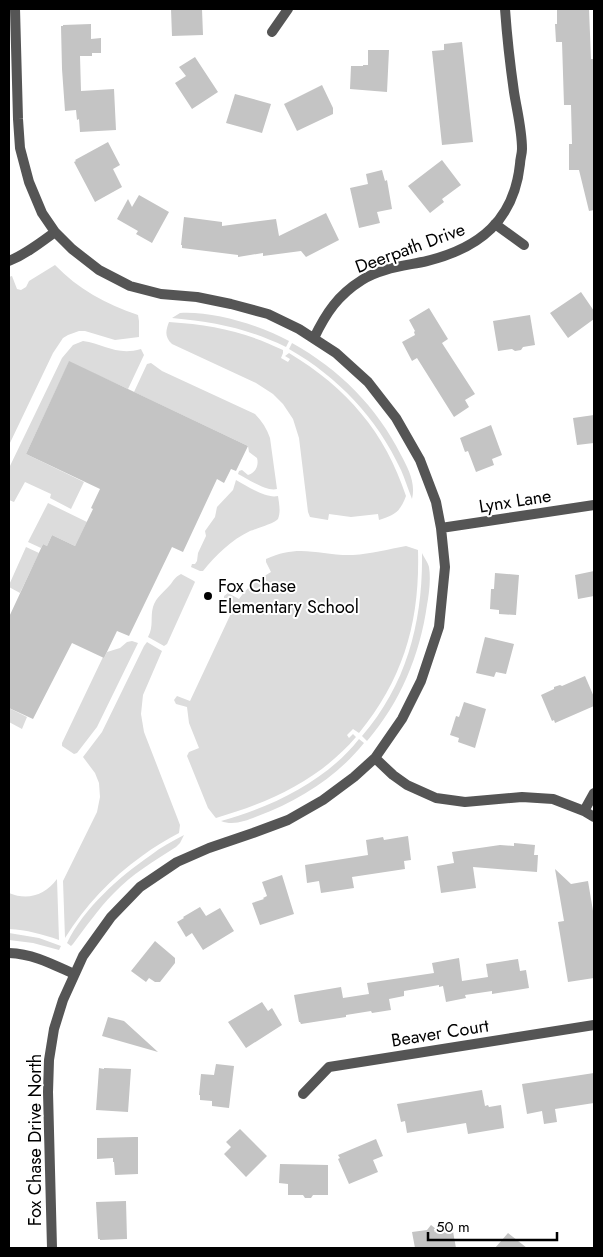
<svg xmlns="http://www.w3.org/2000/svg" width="603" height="1257" font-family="Jost,sans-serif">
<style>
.green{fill:#dcdcdc}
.building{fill:#c4c4c4}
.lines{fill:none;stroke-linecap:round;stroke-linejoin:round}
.street{stroke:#555;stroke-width:10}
.poi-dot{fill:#000;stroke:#fff;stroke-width:2}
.labels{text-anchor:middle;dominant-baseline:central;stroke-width:4;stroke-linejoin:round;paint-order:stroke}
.street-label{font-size:18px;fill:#000;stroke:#fff}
.poi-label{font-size:18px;fill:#000;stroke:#fff;text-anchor:start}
</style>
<rect width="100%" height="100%" fill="#fff"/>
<path class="green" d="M55,265C78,289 106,304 138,315L139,321V337L115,340L85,331H79L68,335L63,338L53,353L9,445V277L12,276L17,289L21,290L26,287L29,281Z
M180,313C213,311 260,325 289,341L286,347C246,328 215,322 172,318Z
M169,322C212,325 243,331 283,350V353L281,358L288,362L290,359L285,356L289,353C347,388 385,432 406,496C400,512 395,515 379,520L378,514L351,517L329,514L328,520L310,517L308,512L299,438L293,419L283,404L273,394L256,383L172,344C164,337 166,330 169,322Z
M83,341C104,344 117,356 141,349L144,355L128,389L69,362L26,454L84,482L71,509L50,498L51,494L25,482L14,502L9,500V468L62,358L73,345Z
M292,343C339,369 377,407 401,455C408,468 416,483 412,499C408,489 405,479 401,470C377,418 338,377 289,349Z
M151,363L162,371L255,414C262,421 267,429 270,438L277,489C267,492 248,479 238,474L239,471L242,470L248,475C256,473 259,465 257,458L249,452L248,446L134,392L147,364Z
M236,480C247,486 266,499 278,496C279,503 281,512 278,519C275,523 256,529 250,531C231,540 216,555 203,571H200L191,567L192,564H195L197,561L198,553L206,536L205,531L215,517L217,507L233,490Z
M48,503L87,522L75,546L52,535L47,546L43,544L41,548L28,542Z
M406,546L418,550C420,621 404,678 359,733L353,729L347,735L349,738L353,734L356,737C318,781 270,802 216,818L215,817L208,808L187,756L189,752L199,748L189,723L187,707L176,704L174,700L177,696L190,701L234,607L224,602V596L228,593L239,599C247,587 258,580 271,572L266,562V559C300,543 320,556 353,555C371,554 389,549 406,546Z
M26,547L39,553L20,593L9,587V585Z
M422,553C424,558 428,562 429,567C431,579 429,594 427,605C420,655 400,703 367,741L362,736C407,684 423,621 422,553Z
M181,574L194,581L195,582L167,644L164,646L148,637C154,626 150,618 153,607C156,597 164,592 170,585C174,580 175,577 181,574Z
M132,641L138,643L97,727L77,753L74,754L62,746V743L103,657L104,658L107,652L120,648L127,642Z
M147,642L162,651L143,695L141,714L144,732L177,817L180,825L179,833C166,840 154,847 142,856C111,878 85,906 65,938L63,881L97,812L100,797L99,783L95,773L83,757L102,732L144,646Z
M9,708L27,717L22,729L9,722Z
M359,739L364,743C337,777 298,801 258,816C246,821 233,826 221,821C272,807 326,781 359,739Z
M184,835L180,843L176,847C154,861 132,874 114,893C98,909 86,927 73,944L71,946L67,943C84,908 119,877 151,855C161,847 173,841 184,835Z
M57,879L59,940C42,934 27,930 9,929V893C28,901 45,895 57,879Z
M9,933L39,938L61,946L59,950L33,943L9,940Z"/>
<path class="building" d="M171,9H202L203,35L172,36Z
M557,9H589L591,59H593L594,99V210L589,211L579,170H569V144H572L571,105H564L562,42H556L555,24H557Z
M91,24V39L101,38V53H92V56H80L81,91L114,89L116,130L80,132L79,119L77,120L76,110L65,111L62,69L61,26H63V25Z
M462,42L473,142L442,145L432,51L444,50V44Z
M368,50H389L387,92L350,89L351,66H363V65H368Z
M195,57L218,92L192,109L175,83L186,76L179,67Z
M322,85L333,108V114L297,131L284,104Z
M235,94L271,104L262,133L226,123Z
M108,142L120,165L113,169L122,187L95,202L74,162L76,161L75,160Z
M442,160L461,185L442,199L444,202L430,213L408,186Z
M382,170L385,181L387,180L392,209L377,212L380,223L359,228L350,188L368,184L366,174Z
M139,195L169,212L152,243L136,234L138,231L117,219L128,199L132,207Z
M326,213L339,240L306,257L301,251L263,256V253L238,257V255L182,248V245H181L184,217L222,222V226L276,219L279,236Z
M581,292L594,311V319L568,338L550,313Z
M429,308L448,339L442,343L475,394L465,400L469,407L454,417L417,358L412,361L402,342L415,335L414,332L415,331L409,320Z
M530,315L535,345L523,347L521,350L515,351L512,349L498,351L493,321Z
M69,361L248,446L236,471L231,469L224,483L217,479L183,552L172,547L129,636L117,631L104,658L72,643L33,719L9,708V617L43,544L47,546L52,535L75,546L93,509L91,508L100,489L26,454Z
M594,415V443L577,445L573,418Z
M491,425L502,455L492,459L494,465L476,472L468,451L465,452L460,438Z
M594,571V596L578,599L575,575Z
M495,573L519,575L516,615L499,614V610L490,609L491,589H494Z
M485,637L514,644L506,674L496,672L494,677L476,673Z
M585,676L594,697V706L555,723L554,720L552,721L541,695L554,689V687L560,685L562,686Z
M464,702L486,709L475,748L458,742L459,738L450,735L456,716L459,717Z
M408,836L411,860L404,861L405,869L352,877L354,888L321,893L319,881L307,883L305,865L368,855L366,840L383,837L384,840Z
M514,843L535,845L534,855H538L537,872L473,867L476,888L441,893L437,866L454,863L452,852L500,845L514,846Z
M555,869L571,884L588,881L594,917V978L568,982L558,922L564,921Z
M282,875L294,914L260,925L252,903L264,899L263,898L267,896L262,882Z
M200,907L206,916L220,908L234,931L203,950L192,933L186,937L177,922L184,918L183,917Z
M155,941L175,958V963L160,982H155L149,978L146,982L131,971Z
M459,958L462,981L488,977L486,964L518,959L520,971L526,970L529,988L492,994V991L465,995L466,998L446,1002L443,986L439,987V985L404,991V996L389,999L391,1010L372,1013L371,1011L346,1015V1017L301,1024L300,1022H299L294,995L341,987L343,998L369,994L367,983L434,973L432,963Z
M262,1002L268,1011L272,1008L282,1025L246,1048L228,1022Z
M108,1017L124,1021L158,1052L102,1036Z
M216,1064L234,1066L229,1108L212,1106V1101L200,1100V1095H199L201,1074L214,1075Z
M99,1068L104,1069V1068L131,1069L128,1112L96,1110Z
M594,1073V1103L555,1109L557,1122L544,1124L542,1111L527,1114L522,1084Z
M482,1090L485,1106L488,1105L489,1107L501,1105L504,1128L468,1134L466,1123L407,1133L405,1121L401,1122L397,1104Z
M240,1129L267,1156L246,1177L224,1154L231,1147L226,1142Z
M135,1137H138V1174L115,1175L114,1162H113V1158L97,1159V1138Z
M376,1139L383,1156L373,1160L378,1172L349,1184L338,1159L340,1158L338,1155Z
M280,1164L328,1165V1195H313L311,1198H305L303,1195H288V1184L279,1183Z
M126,1201L127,1239L100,1240V1239H98L96,1202Z
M431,1225L436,1229L452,1226L456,1248H415L412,1232L427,1230Z
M508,1233L527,1248H495Z"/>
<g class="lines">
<path class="street" d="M15,9L18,119L20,148L29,182L42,213L55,232L72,249L99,270L130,286L161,294L197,297L231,304L268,314L299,329L336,353L368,382L396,418L420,460L436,502L441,528L445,567L439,627L421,681L402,719L375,758L354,777L323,800L288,820L253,833L209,848L177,862L140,887L111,917L83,956L63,1000L54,1029L49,1060L48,1092L52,1248
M272,32L288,9
M495,224L524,245
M9,261C26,254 40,243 55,232
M314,338C326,313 338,295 362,280C381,268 405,266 427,261C480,248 514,220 520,164C520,159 522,154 522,149C522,130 517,111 514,92C510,64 507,37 505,9
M441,528L594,505
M375,758L393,775L407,785L436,798L465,802L522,797L553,799L584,811L594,817
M584,811L594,793
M9,953C34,954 52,964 74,974
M303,1094L329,1067L594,1025"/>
</g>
<circle class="poi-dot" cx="208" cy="596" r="5"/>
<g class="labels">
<g class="street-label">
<text transform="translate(410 248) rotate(-20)">Deerpath Drive</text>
<text transform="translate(515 501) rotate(-9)">Lynx Lane</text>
<text transform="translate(440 1033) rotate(-9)">Beaver Court</text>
<text transform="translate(35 1140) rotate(-90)">Fox Chase Drive North</text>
</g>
<g class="poi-label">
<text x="218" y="586">Fox Chase<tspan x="218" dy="21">Elementary School</tspan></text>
</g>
</g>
<rect width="603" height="1257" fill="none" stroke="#000000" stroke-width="20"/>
<path d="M428 1232v8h129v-8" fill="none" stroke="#000000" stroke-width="2.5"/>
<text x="436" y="1232" font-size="15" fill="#000000" stroke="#ffffff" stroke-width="4" paint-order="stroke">50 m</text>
</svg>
